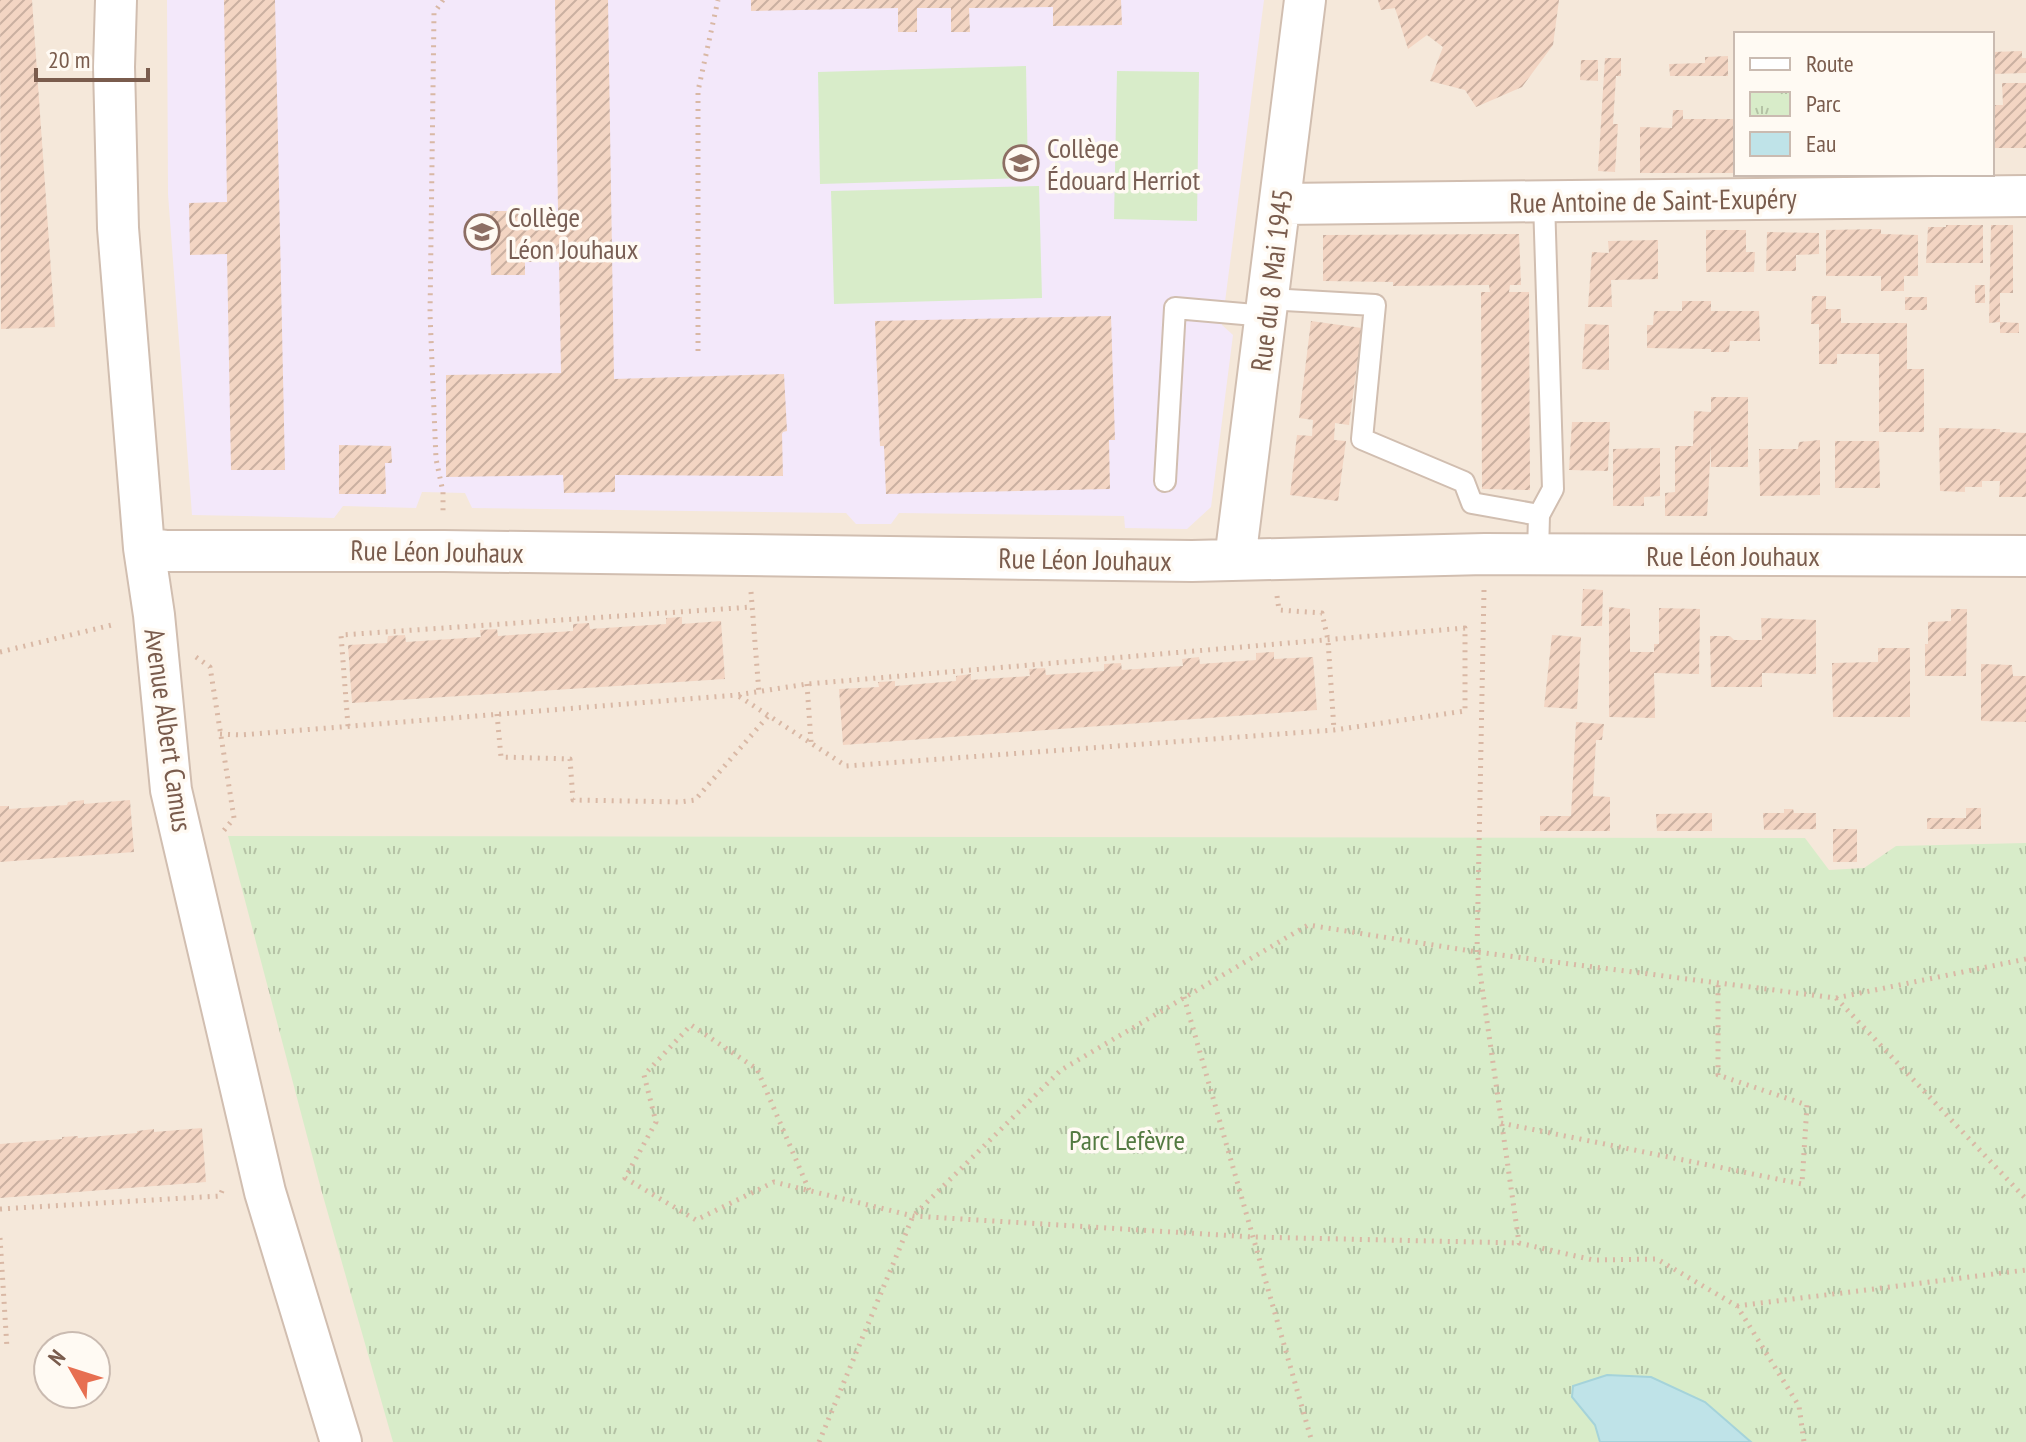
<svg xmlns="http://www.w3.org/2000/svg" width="2026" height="1442" font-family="'PT Sans Narrow',sans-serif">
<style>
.residential{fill:#f5e8da;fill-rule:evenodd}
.education{fill:#f3e8fa}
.grass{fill:#d8ecc9}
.park{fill:url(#park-tufts)}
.water{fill:#bfe3e8;stroke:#a5d3da;stroke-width:2}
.building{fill:url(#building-hatch)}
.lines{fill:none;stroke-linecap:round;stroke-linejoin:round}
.lane-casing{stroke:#d1beb0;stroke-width:24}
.street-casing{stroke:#d1beb0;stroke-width:44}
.path{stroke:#d9b8a5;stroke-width:5;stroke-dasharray:2 6;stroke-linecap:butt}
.lane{stroke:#fff;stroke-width:20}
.street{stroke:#fff;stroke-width:40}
.labels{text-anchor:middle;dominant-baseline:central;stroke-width:7;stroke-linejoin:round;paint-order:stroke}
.education-label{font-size:28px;fill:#785e54;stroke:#fffaf3;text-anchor:start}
.street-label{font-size:28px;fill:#7a5c4d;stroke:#fffaf3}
.park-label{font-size:28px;fill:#537a41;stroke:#fffaf3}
</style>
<defs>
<pattern id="park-tufts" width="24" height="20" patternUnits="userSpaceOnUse" patternTransform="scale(2)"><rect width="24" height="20" fill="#d8ecc9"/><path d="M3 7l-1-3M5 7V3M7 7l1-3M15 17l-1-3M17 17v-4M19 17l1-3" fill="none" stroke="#b4c2a5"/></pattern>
<pattern id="building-hatch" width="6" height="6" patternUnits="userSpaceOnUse" patternTransform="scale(2)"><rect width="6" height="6" fill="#f3d5c3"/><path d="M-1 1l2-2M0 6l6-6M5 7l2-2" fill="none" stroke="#cab0a1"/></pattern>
</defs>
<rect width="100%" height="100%" fill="#fdf6ec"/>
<path class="residential" d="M0,0H2026V1442H0ZM1736,34H1992V174H1736ZM48,1346H96V1394H48Z"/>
<path class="education" d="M167,0H1264L1222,325L1233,335L1211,507L1187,529L1125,528L1124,516L899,513L891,524H856L846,513L472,508L465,493L422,492L416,508L343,506L334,518L192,515L168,194Z"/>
<path class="grass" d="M1026,66L1028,178L820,184L818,72Z
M1117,71L1199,72L1197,221L1114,219Z
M1039,186L1042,298L834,304L831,191Z"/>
<path class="park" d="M228,836L1805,838L1829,870L1864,868L1896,846L2026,843V1442H393L321,1189Z"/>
<path class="water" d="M1607,1375L1651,1377L1705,1402L1751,1442H1600L1595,1425L1572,1397L1573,1386Z"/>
<path class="building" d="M0,0H32L55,327L1,329Z
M224,0H275L285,470H231L227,254L190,255L189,203L227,202Z
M555,0H608L614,379L784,374L787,431L783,432L782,434L783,476L615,475V492L564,493L563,475L446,477V375L561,373L559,261L525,262V275H491L490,211H558Z
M751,0H1121L1122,25L1053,26V7L969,8L970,32H951V8H917V32H898V8L751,11Z
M1378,0H1559L1553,45L1522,87L1476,107L1465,90L1430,81L1443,47L1427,35L1408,49L1395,8L1381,10Z
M2022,51V58H2026V73L1992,74V52Z
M1728,56V76H1670L1669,64L1705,63V57Z
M1605,58H1621V76H1616L1613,124H1618L1615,172L1598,171Z
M1581,60H1598V81L1580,80Z
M2002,83H2026V148H1992V105H2003Z
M1673,110H1683V119H1736V173H1640V127L1672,128Z
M1946,225H1983V263H1926L1928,227H1946Z
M1991,225H2013V293H2000V322L2019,323V333H2000V322L1989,323Z
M1881,229V234L1918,235V276H1904V291H1881V276H1826V230Z
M1706,230H1746V252H1755L1754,272H1706Z
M1767,232L1819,233V254L1796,255V271H1766Z
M1519,234L1521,285H1510L1509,292H1529L1530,490L1482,489L1481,292H1490L1489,285L1393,286V282L1323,281V235Z
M1658,240V279L1611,280L1612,307H1588L1592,252L1609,253L1608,241Z
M1975,285H1985V303H1975Z
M1812,296H1826V309H1841V323H1907V369H1924V432H1879V354H1837V364H1819V324H1811Z
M1905,297H1927V310H1905Z
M1682,301H1711V311H1759L1760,341H1730L1729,352H1711V349L1647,348V325H1653L1654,311H1682Z
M1111,316L1115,440H1109L1110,489L886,494L884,446H880L875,321Z
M1311,321L1362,328L1349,425L1335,423L1334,440L1346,441L1338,501L1290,495L1297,435L1312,436L1313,420L1299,418Z
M1585,324L1609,325V370L1582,369Z
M1711,397H1748V467H1711V443L1707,516H1665V493L1675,492V446H1693L1694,411L1711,412Z
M1572,422H1610L1608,471L1569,470Z
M1939,428L2000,429V432L2026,433V497H1999L2000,481H1982V487H1965V492L1940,491Z
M1820,440V495L1760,496L1759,449H1798L1799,442Z
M1835,441H1879L1880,488H1835Z
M339,445L391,446L392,463H385L386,494H339Z
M1660,448V496L1644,497V506H1613V449Z
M1583,589L1603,590L1602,626H1581Z
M1609,607L1630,609V652H1654V644H1659V608L1700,609L1699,674L1654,673L1655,718L1609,717Z
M1951,609H1967L1966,676H1925V644H1928V622L1951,621Z
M682,617V624L721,621L725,679L352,703L348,645L387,643L388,636L405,635L406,642L481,637L480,630L497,629L498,636L573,631V624L589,623L590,629L666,624V618Z
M1761,618L1816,620V674L1762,673V687H1711L1710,636H1730L1734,640H1762Z
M1552,635L1581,637L1577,709L1544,707Z
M1878,648H1910V717H1833L1832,663L1878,662Z
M1274,652V659L1313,657L1317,710L843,745L839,689L879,687L878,682L895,681V686L956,681V676L971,674V680L1030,676L1029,669L1045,668L1046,675L1104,671V664L1121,663L1122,670L1183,666L1182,659L1199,657L1200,664L1256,660V653Z
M1981,664L2012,665L2013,676H2026V722L1981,721Z
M1576,722L1604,724L1602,740H1596L1593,796L1610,797V831H1540V816H1571Z
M84,800V804L130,800L134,852L0,862V806H9V809L67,805L68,802Z
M1966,808H1981V829H1927V818H1966Z
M1784,809H1793L1794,813H1816V829L1764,830L1763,813H1784Z
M1712,813V831H1657L1656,814Z
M1833,829H1857V862H1833Z
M202,1128L206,1182L0,1198V1144L62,1139V1137L78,1136V1138L137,1133V1131L154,1129V1132Z"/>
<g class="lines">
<defs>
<path id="lane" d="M1268,299L1375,305L1362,439L1464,482L1472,503L1539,515L1538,554
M1165,481L1175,308L1266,316
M1539,515L1553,489L1544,201"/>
<path id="street" d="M116,0L114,67L118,228L144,548L154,615L171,790L265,1192L341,1442
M1281,204L2026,196
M144,548L167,551H444L1192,561L1485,554L2026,556
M1235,560L1305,0"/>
</defs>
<use href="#lane" class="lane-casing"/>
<use href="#street" class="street-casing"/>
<path class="path" d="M443,0L434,13L430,314L436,459L443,492V514
M698,351V91L718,0
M1484,590L1477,952L1519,1243L1593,1260L1657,1259L1737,1306L1799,1406L1804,1442
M751,592L759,693
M1277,596L1279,610L1322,613L1328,640L1334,730
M0,652L116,624
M196,657L210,667L234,818L221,834
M807,684L811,742
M497,714L501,757L570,759L573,800L680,802L695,800L769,715
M348,726L341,635L752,607
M220,734L241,735L737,695L807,684L1465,628V711L1334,730L846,766L737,695
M1184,997L1312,1442
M1836,998L2026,959
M1501,1123L1802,1184L1807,1105L1718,1075V983
M809,1190L757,1069L691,1025L644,1075L656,1122L625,1178L696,1220L774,1182L913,1216L1253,1237L1519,1243
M0,1209L220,1196L224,1186
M0,1238L7,1348
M1737,1306L2026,1270
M819,1442L913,1216L1061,1070L1308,925L1477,952L1836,998L2026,1199"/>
<use href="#lane" class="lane"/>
<use href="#street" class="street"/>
</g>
<defs>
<symbol id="school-ring" viewBox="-11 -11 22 22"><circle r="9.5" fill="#fffaf3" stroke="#8d6e63" stroke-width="1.5"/><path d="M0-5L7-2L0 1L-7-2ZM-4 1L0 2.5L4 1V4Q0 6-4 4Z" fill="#8d6e63"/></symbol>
</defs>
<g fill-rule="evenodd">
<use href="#school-ring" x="1001" y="143" width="40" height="40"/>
<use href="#school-ring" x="462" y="212" width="40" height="40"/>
</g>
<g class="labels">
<g class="education-label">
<text x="1047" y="147">Collège<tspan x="1047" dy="32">Édouard Herriot</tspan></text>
<text x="508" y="216">Collège<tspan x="508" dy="32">Léon Jouhaux</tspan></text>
</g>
<g class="street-label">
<text transform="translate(1653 200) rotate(-1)">Rue Antoine de Saint-Exupéry</text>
<text transform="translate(1271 280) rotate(-83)">Rue du 8 Mai 1945</text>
<text transform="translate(437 551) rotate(1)">Rue Léon Jouhaux</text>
<text x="1733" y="555">Rue Léon Jouhaux</text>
<text transform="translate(1085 559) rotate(1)">Rue Léon Jouhaux</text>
<text transform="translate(169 730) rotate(82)">Avenue Albert Camus</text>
</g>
<g class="park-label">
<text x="1127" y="1139">Parc Lefèvre</text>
</g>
</g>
<rect x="1734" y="32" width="260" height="144" fill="#fffaf3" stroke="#cabbb1" stroke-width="2"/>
<rect x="1750" y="58" width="40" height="12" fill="#ffffff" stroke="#cabbb1" stroke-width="2"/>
<text x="1806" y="72" font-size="24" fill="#7a5c4d">Route</text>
<rect x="1750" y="92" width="40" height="24" fill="url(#park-tufts)" stroke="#cabbb1" stroke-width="2"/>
<text x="1806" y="112" font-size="24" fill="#7a5c4d">Parc</text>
<rect x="1750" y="132" width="40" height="24" fill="#bfe3e8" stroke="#cabbb1" stroke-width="2"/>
<text x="1806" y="152" font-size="24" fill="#7a5c4d">Eau</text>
<g transform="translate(72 1370) rotate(309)"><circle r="38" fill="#fffaf3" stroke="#cabbb1" stroke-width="2"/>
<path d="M0-6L14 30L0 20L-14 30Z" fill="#e76f51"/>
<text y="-12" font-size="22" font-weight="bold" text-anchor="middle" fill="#7a5c4d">N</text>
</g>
<path d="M36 68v12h112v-12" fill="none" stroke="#7a5c4d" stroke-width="4"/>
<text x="48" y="68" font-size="24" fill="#7a5c4d" stroke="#fffaf3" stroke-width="6" paint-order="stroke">20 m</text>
</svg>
